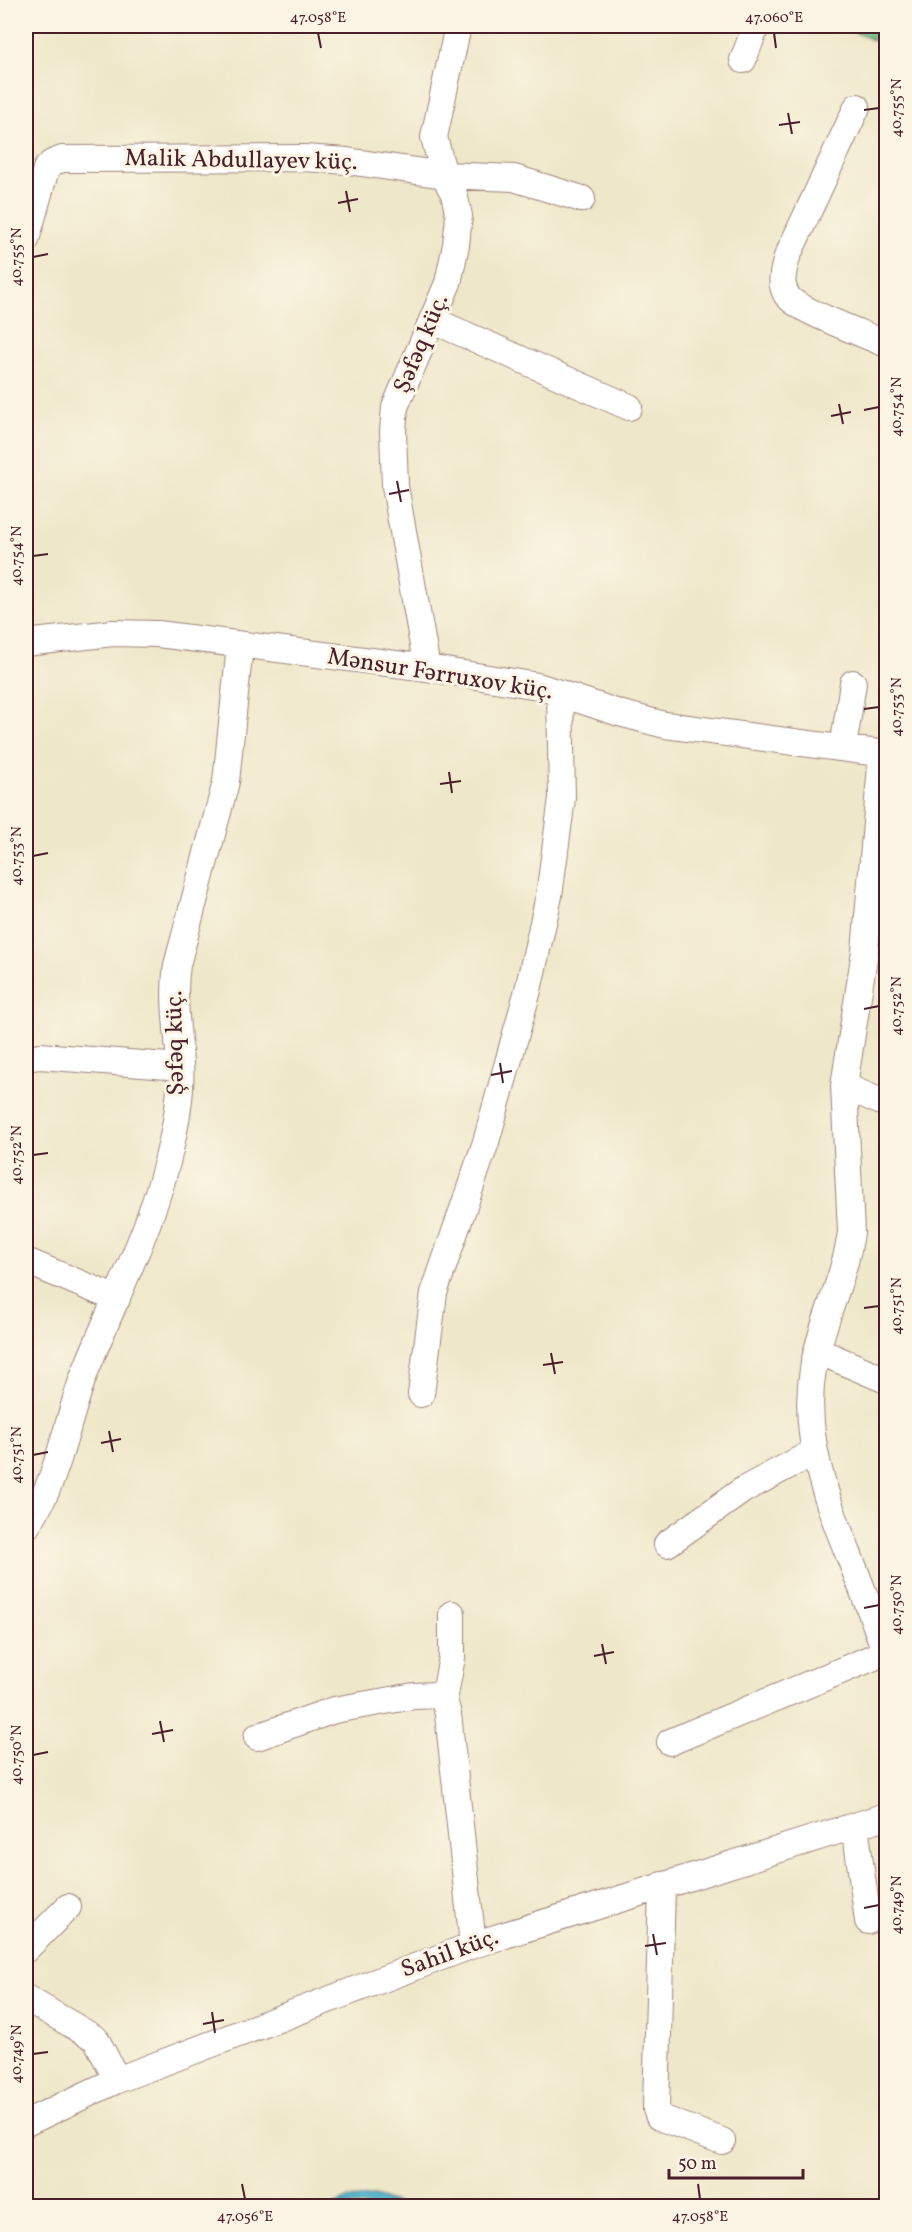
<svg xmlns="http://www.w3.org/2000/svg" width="912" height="2232" font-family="Vollkorn,serif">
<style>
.forest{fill:#69b780;stroke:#5a6b56;stroke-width:1.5}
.water{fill:#4cb4ca;stroke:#4b6a7a;stroke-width:1.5}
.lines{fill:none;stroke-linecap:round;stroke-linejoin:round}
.minor-casing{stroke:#9c837a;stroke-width:28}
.minor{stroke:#fff;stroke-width:26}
.ticks{fill:none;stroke:#4a1f2b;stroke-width:2}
.labels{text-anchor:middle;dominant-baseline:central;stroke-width:6;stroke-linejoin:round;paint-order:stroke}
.street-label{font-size:24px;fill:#4a1f2b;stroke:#fcf5e5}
.neatline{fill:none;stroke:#4a1f2b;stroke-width:2}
.ticks-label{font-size:15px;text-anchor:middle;fill:#4a1f2b}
</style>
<rect width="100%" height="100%" fill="#fcf5e5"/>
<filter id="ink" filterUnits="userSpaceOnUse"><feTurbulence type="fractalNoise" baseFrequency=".0167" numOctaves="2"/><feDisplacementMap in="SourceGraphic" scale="12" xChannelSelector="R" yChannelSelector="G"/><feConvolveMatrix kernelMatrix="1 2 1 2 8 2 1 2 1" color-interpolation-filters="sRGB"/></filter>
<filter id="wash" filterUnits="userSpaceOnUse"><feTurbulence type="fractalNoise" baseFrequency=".008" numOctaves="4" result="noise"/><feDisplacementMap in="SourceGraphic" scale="24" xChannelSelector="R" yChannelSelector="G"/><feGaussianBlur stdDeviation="1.35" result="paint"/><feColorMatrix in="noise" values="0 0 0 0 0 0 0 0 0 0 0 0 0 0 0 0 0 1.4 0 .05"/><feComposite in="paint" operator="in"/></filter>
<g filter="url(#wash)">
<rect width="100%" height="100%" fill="#efe7c9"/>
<path class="forest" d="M841,26H886V46Z"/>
<path class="water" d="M374,2197L405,2206H332L349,2199Z"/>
</g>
<g filter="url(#ink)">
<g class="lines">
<defs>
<path id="minor" d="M743,60L756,26
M857,107L787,257C784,270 779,281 786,294C793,309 867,335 886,344
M26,240L46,169L52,163L62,159L304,158L347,161L444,175L514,178L582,199
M432,320L629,407
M26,643L113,633L158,634L427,668L538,686L619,713L665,725L886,754
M427,668L395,486L393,431L395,407L448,283L456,245L459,216L454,194L444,175L434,137L458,26
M843,748L853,683
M882,754L865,951L844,1086L851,1232C845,1279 821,1322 813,1369C801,1440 828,1503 854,1568C865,1596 876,1625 886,1654
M26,1058L40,1056L180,1067
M844,1086L886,1104
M26,1261L117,1299
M818,1351L886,1380
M421,1394L434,1293L486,1142L528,990L549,896L562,798L560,693
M26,1527C58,1483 65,1426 84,1375C114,1298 155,1223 172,1141C177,1118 182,1088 180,1064C178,1031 172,998 177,965L226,782L240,645
M667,1544L743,1490L814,1452
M444,1700L452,1657V1614
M257,1737L334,1710L414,1696L437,1695L444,1700L448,1714L473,1945
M670,1742L886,1652
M855,1826L868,1921
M662,1885L656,2109L659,2117L722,2141
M26,1949L68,1907
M26,1998L96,2039L117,2080
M26,2123L117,2080L473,1945L886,1816"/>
</defs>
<use href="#minor" class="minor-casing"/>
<use href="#minor" class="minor"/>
</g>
</g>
<path class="ticks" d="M318,33L321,48M774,33L776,48M864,110L879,108M788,113L792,134M779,125L800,122M346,191L350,212M338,203L358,199M33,257L48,254M839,404L843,424M864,410L879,407M831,416L851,412M397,481L401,502M389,494L409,490M33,556L48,554M864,709L879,707M449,772L452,793M440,784L461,781M33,856L48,853M864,1009L879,1006M500,1063L503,1083M491,1075L512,1071M33,1155L48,1153M864,1308L879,1306M551,1353L555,1374M543,1365L563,1362M109,1431L113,1452M101,1443L121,1439M33,1455L48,1452M864,1608L879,1605M602,1644L606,1664M594,1656L614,1652M160,1721L164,1742M152,1734L173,1730M33,1755L48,1752M864,1908L879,1905M653,1934L657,1955M645,1946L666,1943M212,2012L215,2033M203,2024L224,2020M33,2054L48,2052M242,2184L245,2199M698,2184L700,2199"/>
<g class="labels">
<g class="street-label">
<text transform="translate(241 161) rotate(1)">Malik Abdullayev küç.</text>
<text transform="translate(422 344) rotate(-67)">Şəfəq küç.</text>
<text transform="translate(440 675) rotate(9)">Mənsur Fərruxov küç.</text>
<text transform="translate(176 1043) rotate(-91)">Şəfəq küç.</text>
<text transform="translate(450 1954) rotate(-20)">Sahil küç.</text>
</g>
</g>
<rect width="912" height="2232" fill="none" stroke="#fcf5e5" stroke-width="66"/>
<path d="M669 2169v9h134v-9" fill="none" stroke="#4a1f2b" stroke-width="3"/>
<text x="678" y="2169" font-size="18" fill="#4a1f2b" stroke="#fcf5e5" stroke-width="4.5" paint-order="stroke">50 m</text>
<rect x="33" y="33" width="846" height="2166" class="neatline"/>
<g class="ticks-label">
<text x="318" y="22">47.058°E</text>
<text x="774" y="22">47.060°E</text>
<text transform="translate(896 108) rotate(-90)" y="5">40.755°N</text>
<text transform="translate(16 257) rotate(-90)" y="5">40.755°N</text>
<text transform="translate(896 407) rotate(-90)" y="5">40.754°N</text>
<text transform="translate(16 556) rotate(-90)" y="5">40.754°N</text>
<text transform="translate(896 707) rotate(-90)" y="5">40.753°N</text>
<text transform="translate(16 856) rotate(-90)" y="5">40.753°N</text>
<text transform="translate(896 1006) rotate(-90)" y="5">40.752°N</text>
<text transform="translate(16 1155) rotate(-90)" y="5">40.752°N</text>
<text transform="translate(896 1306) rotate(-90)" y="5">40.751°N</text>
<text transform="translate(16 1455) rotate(-90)" y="5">40.751°N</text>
<text transform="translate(896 1605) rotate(-90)" y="5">40.750°N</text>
<text transform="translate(16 1755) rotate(-90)" y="5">40.750°N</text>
<text transform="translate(896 1905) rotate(-90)" y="5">40.749°N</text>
<text transform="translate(16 2054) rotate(-90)" y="5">40.749°N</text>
<text x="245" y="2221">47.056°E</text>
<text x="700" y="2221">47.058°E</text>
</g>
</svg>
